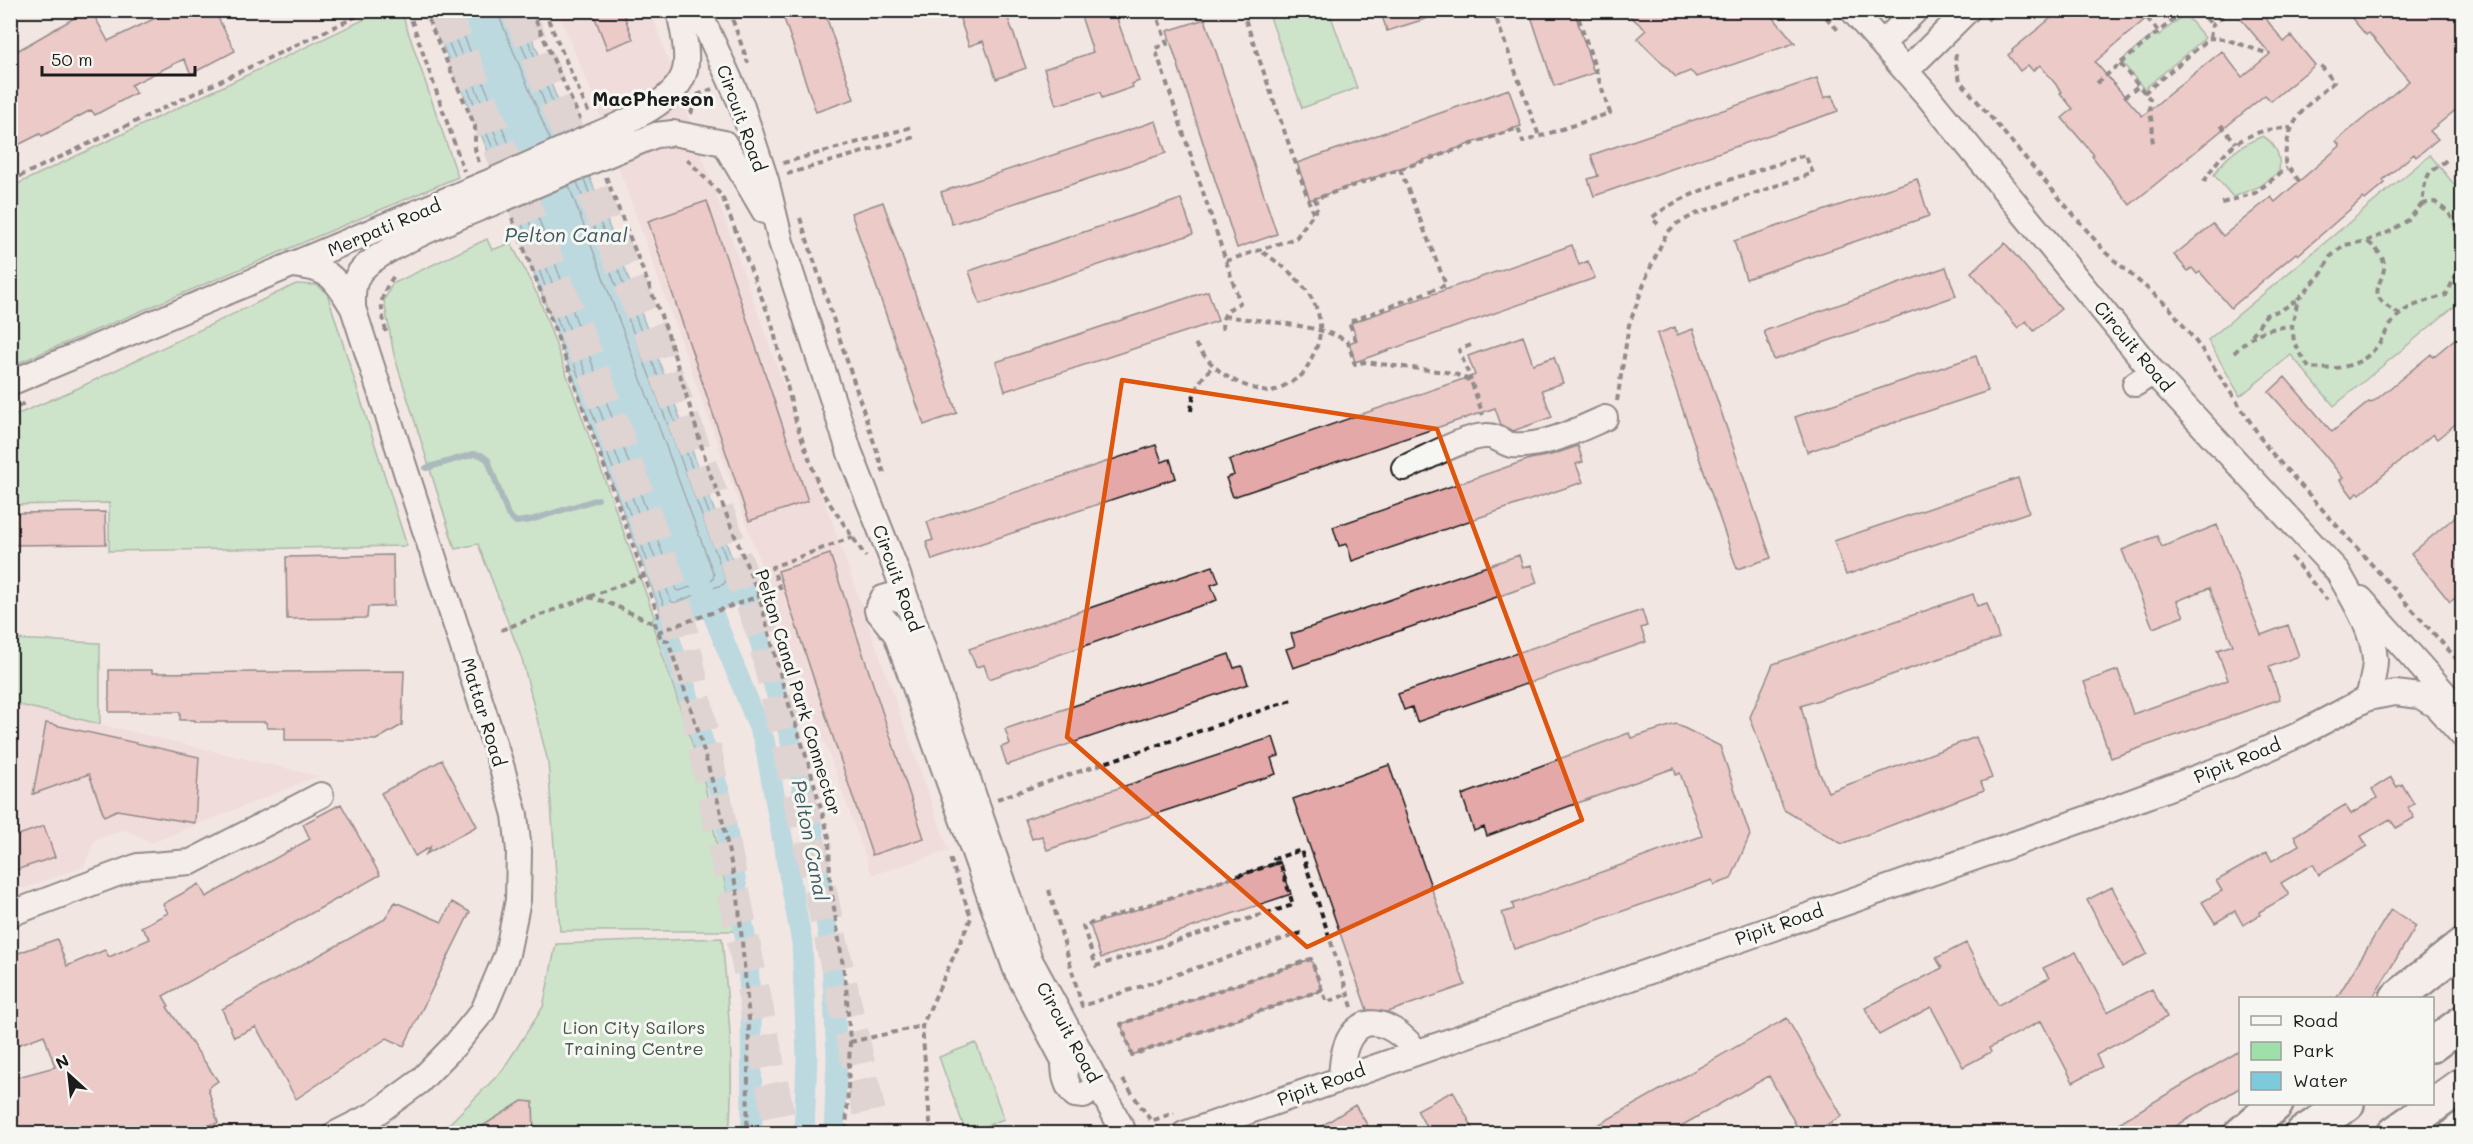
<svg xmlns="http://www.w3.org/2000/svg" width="2473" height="1144" font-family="Mali,sans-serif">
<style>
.built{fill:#eed3d1}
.green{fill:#9fe0aa;stroke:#5e7e63;stroke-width:1.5}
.water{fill:#7dcadc;stroke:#56848f;stroke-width:1.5}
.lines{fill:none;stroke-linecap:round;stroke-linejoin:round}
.shore{stroke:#436269;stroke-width:1.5}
.stream{stroke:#56848f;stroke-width:6}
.canal{stroke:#7dcadc;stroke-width:21}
.building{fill:#e3a8a7;stroke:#1c1c1c;stroke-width:1.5}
.highway-tunnel{stroke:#c7bebb;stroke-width:33;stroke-dasharray:33 16;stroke-linecap:butt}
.minor-casing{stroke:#1c1c1c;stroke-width:28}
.highway-casing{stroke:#1c1c1c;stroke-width:38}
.path{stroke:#1c1c1c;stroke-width:4;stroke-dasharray:6 4.5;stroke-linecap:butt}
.minor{stroke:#f6f6f2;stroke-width:24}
.highway{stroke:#f6f6f2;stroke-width:33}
.minor-bridge-casing{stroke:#1c1c1c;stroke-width:28;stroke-linecap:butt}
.path-bridge{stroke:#1c1c1c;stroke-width:4;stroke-dasharray:6 4.5;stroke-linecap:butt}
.minor-bridge{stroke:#f6f6f2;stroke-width:24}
.marked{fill:none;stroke:#de560d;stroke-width:4.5;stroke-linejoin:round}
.labels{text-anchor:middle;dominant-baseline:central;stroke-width:6;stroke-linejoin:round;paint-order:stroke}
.street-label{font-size:18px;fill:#1c1c1c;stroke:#f6f6f2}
.park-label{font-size:18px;fill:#435747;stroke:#f6f6f2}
.neighbourhood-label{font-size:20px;font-weight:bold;fill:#1c1c1c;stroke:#f6f6f2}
.water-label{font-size:20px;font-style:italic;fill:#3e595f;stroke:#f6f6f2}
</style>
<rect width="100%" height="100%" fill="#f2e6e3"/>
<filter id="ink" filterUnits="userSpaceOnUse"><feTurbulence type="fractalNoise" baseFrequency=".0167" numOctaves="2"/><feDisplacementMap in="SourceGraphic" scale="12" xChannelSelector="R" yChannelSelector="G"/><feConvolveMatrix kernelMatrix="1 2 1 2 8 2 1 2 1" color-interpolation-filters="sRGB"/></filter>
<g filter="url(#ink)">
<path class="built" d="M557,11H651L949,851L872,875L591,91Z
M11,703L319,776L152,843L124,830L95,840L84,867L11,893Z"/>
<path class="green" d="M384,10L401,11L458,177L11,366V187Z
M1289,11H1329L1357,88L1302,108L1270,17Z
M2185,14L2205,38L2144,89L2121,61L2155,33L2158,36Z
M2263,136C2276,144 2281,156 2279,172L2260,186L2233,197L2214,175C2225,156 2243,144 2263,136Z
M2430,155L2462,194V300L2334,406L2291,355L2240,396L2208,340Z
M487,239L492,250L511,243L539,298L654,616L652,623L703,776L735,931H560L548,762L522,659L478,544L455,549L394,355L384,301L392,284Z
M296,284L316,285L327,293L407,546L109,551V503L11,505V417L76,389Z
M11,639L100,643V724L11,703Z
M722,938C728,1003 735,1069 729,1133L432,1134L450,1123L502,1071L543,1007L556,944Z
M976,1043L1004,1119L966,1133L939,1057Z"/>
<path class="water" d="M428,11H521L603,210L744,591L664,621L491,158Z"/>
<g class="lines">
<path class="shore" d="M435,10L499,163
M443,10L506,160
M453,10L514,156
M499,10L501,21L550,140
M508,10L558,137
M516,10L565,133
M532,201L676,590L679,591L713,579L714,575L569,186
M523,205L671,601L674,603L724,584L726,580L577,182
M516,208L666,611L670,613L734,588L736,585L584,179"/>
<path class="stream" d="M426,468L474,454L481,455L488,460L508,515L516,522L531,520L598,499"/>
<path class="canal" d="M698,577L764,740L802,943L807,1057L804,1134
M752,1134L751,1014L747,947L721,797L664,621L744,591L788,730L813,830L832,962L837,1057L834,1134"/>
</g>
<path class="building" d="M88,10H91L108,41L162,15L159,10H214L235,51L191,74L184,59L131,85L136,93L95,115L91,110L42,136L40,134L10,149V55Z
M592,10H622L633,39L607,49Z
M781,10H824L854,99L816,112Z
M957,10H1005L1026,68L996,79L983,41L969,46Z
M1079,10H1114L1139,81L1132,84L1133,87L1102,98L1100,92L1056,105L1044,69L1093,52Z
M1380,10H1440L1441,14L1387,31Z
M1529,10H1574L1594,73L1554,86Z
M1623,10H1767L1795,43L1697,77L1690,71L1676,77L1637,38L1646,30Z
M2061,10H2156L2095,62L2142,116L2222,51L2242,77L2270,54L2241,19L2253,10H2259L2284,42L2291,36L2315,65L2271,101L2265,95L2130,205L2092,156L2094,155L2062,118L2073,109L2060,93L2062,92L2040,65L2033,71L2028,65L2020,71L2008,55L2013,51L2012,50Z
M2345,10H2463V104L2430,131L2438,139L2416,157L2414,154L2383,180L2385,183L2365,200L2363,198L2298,255L2296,253L2231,308L2200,272L2197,274L2192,268L2188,271L2174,255L2213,224L2223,236L2271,197L2275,202L2340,146L2336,141L2409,81L2369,33L2366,35Z
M1205,19L1277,234L1237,248L1167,31Z
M1817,78L1824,98L1832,95L1838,111L1594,196L1588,179L1598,176L1591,155Z
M1509,89L1521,126L1310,200L1297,163Z
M1156,121L1166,153L952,224L941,192Z
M1917,179L1929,216L1746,279L1734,241Z
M1181,199L1193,234L980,304L969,271Z
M707,201L808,501L749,521L648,221Z
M883,202L957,413L924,425L851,213Z
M2005,243L2061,309L2034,331L2026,321L2018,328L1971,272Z
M1572,245L1579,265L1588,261L1595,278L1355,362L1349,343L1357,340L1351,323Z
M1946,267L1956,296L1774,360L1764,331Z
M1208,291L1218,321L1005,391L996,362Z
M1675,327L1677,335L1693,329L1771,558L1737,569L1657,334Z
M2463,332V418L2437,439L2433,434L2360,494L2358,492L2353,497L2340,480L2343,478L2324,454L2269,392L2285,377L2332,432L2369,402L2371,403L2378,398L2431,354L2433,357Z
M1523,336L1533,364L1554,357L1563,383L1542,390L1552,417L1513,431L1501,425L1495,408L1233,497L1226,478L1234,475L1229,460L1475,375L1468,356Z
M1976,356L1988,391L1807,452L1795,417Z
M1156,445L1162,462L1170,459L1176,478L932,560L926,542L933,540L927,522Z
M1578,446L1583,462L1576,464L1583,482L1352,561L1347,544L1339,546L1333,527L1530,459L1551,455Z
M2018,478L2029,512L1846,575L1834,541Z
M2463,510V592L2450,602L2411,554Z
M105,512L106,544L10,545V513Z
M2217,525L2261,635L2288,625L2299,656L2269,667L2280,699L2111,758L2084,682L2118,670L2133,714L2228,680L2217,650L2233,645L2209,588L2177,601L2184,616L2153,628L2122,550L2157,536L2162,547Z
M830,554L924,838L872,855L778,571Z
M393,555L394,606L368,607L367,618L287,619L286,557Z
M1519,555L1523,568L1531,565L1537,583L1293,668L1286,649L1295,646L1291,634Z
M1213,566L1219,582L1211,585L1217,600L989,679L984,665L976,667L969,649Z
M1973,594L1977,606L1987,603L1999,638L1801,706L1817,767L1828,792L1976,737L1992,778L1981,782L1984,790L1842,844L1784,810L1750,717L1773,664Z
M1642,610L1647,626L1641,628L1646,642L1417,722L1412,707L1404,710L1398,694Z
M1229,654L1234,668L1242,666L1248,684L1007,765L1001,747L1010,744L1005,729Z
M109,670H152V673L404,671L402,725L376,740H285V728H267L266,722H195V720H180V712H109Z
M46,723L199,757L195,823L117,810L104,816L89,774L33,794Z
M1676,724L1720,746L1750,835L1731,879L1714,885L1712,880L1514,949L1502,913L1514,909L1512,904L1702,836L1680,773L1676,775L1674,768L1487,836L1484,827L1474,831L1462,795L1629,733L1631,738Z
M1273,737L1279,756L1271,758L1276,774L1047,850L1042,836L1032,839L1025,819Z
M442,760L477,826L426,854L430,847L415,856L381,793Z
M1389,765L1465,985L1388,1012L1367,1010L1293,799Z
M2391,777L2397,787L2402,784L2414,804L2408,808L2414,818L2396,828L2390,819L2361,836L2367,846L2319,875L2313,864L2281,883L2289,895L2259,912L2260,915L2243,925L2235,911L2215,923L2202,902L2222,891L2216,881L2267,852L2272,861L2299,845L2294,836L2325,817L2345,805L2351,814L2377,798L2372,789Z
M341,804L380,875L163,996L169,1006L167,1007L218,1081L208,1088L218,1123L170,1134H10V1079L55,1067L44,1035L10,1048V956L57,939L67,966L105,950L109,957L150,939L141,927L168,913L163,904L199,884L206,897L310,839L303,824Z
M44,826L55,857L10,872V838Z
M1280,862L1291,894L1101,958L1090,925Z
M2112,887L2147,954L2122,967L2087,900Z
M395,902L442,922L452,902L470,912L404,1046L387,1038L296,1099L256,1027L234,1037L222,1009L385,919Z
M2391,909L2416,926L2372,999H2336Z
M1966,943L1998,1005L2049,978L2043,968L2076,952L2107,1012L2152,989L2167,1017L2096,1055L2102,1067L2073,1082L2041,1021L1989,1048L1991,1052L1963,1067L1931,1007L1879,1035L1865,1008L1942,968L1936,958Z
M1311,959L1322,990L1132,1055L1121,1024Z
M1787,1018L1842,1116L1811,1134H1801L1769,1076L1667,1134H1582Z
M2241,1050V1087L2163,1134H2100Z
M1453,1091L1476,1134H1430L1417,1110Z
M522,1101L533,1102L534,1134H470Z
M1355,1105L1373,1134H1309Z"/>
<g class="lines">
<path class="highway-tunnel" d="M443,10L597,381L675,599L782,1134
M518,10L660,357L763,633L874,1134"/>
<defs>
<path id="minor" d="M698,10L741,104L766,180L781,242L850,453L897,572L1030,960L1125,1134
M1852,10L1926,94L2153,372L2338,572C2353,599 2373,629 2375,660C2375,672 2371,686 2368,698
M1882,44L1916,10
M1906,71L1968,10
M577,143C608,129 677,106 685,70C689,52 682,28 679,10
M585,164L656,135L673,133L724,143L764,211
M293,265C330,268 335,278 353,308L502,768L515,815L519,851L518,900L507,954L483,1011L456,1044L419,1082L375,1114L335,1134
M353,308C353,295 352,283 360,272C378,248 472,211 503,199
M10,383L494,180
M2135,384L2153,372
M1404,468C1425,459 1465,436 1486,436C1497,435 1503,444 1512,445C1542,448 1578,430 1605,418
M2361,599L2461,712
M907,602L890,596L883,598L877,610L896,634L1016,970L1064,1061C1064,1073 1065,1086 1075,1095L1084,1096L1094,1088L1097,1083
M10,914L138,866L191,862L321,795
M1341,1077C1342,1064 1343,1048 1351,1036C1370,1008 1401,1032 1416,1051
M1184,1134L2088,818L2233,764L2298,735L2368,698L2395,693L2420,696L2436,706L2462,735"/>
<path id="highway" d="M2397,998L2462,946
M2432,1045L2462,1023
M2241,1134L2276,1104
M2302,1134L2347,1104
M2394,1134L2462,1085
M2456,1134L2462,1129"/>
</defs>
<use href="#minor" class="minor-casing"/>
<use href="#highway" class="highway-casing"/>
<path class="path" d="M408,10L464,171
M424,10L475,126V149L479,163
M531,10L580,119
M544,10L590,116
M729,10L748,63
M1155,10L1167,44L1155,48L1240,303C1226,309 1220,317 1223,333
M1242,10L1313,213
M1493,10L1539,136
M1819,10L1839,31
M2199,10L2212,25
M2147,18L2159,32
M1987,20L1997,10
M2210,38L2212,25L2230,10
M1956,54L1955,61L1960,81L2106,253L2169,307L2203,351L2269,450L2462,665
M2120,64L2150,99C2148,109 2151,115 2152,124C2154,132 2150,136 2154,144
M2097,83L2185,10
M2144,93L2210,38L2225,39L2266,53
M697,95L712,89
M2124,97L2138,86
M691,114L695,98
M2221,125L2236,143
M687,159L722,196L772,324L796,422L820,489L866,557
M783,163L912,127
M1400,169L1446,285L1349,322L1355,338L1348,342L1355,365L1364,362L1453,373L1471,381L1483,415
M787,174L915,137
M606,177L667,331L709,471L759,596L785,692L809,765L829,837L830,882L846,985L850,1042L846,1134
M10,181L370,10
M2299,181L2285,162C2286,121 2305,106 2334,82L2318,62
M2204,182C2224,146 2249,128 2291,128
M2222,203L2255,193L2287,168
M2422,204L2435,202L2449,213L2457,228L2461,265L2446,295C2431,300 2411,304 2399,315C2389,324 2385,336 2377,346C2361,368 2335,370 2309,368L2294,342L2292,326L2298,299L2322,273L2330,257L2344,245L2367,241L2389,232L2408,220L2422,204L2425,182L2430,172L2448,159
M512,218L543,297L658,615L655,624L661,639L668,641L697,727L720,809L738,897L749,1019L747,1134
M800,218L884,473
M2368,242C2412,276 2346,287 2400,314
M1226,261L1296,238L1318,207L1315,199L1518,128L1523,142L1610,113L1576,10
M1224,316C1256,321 1323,324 1348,342
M386,332C380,303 378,298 396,273
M2252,335L2266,315L2283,309L2298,299
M1195,344C1220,376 1231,383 1271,393C1281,387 1295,381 1303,374C1307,370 1309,362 1312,357C1338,311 1297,273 1259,250
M1471,345L1459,350L1471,380
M2234,353C2255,332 2263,329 2292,326
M1617,401L1629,325L1648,273L1666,234L1676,224L1698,213L1813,173L1805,155C1765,169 1682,191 1652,218L1658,224
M1191,411C1193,391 1199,380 1213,366
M10,413L27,401
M10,424L15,435V477
M2291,557L2327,600
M759,596L780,588L772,567L853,537
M588,597L607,602L655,624
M501,630L644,576
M997,799L1292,700
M1274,864L1280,862L1293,905L1096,966L1083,926L1274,864V859L1301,850L1352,1007
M1049,890L1082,1006L1301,933
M1322,990L1311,959L1121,1024L1132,1055L1322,990L1327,1002L1348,994
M850,1042L922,1026
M1123,1080L1151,1121L1174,1113
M931,1134L922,1026L971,918L950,858"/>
<use href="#minor" class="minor"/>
<use href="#highway" class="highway"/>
<defs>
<path id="minor-bridge" d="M494,180L577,143
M503,199L585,164"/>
</defs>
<use href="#minor-bridge" class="minor-bridge-casing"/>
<path class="path-bridge" d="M658,632L759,596"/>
<use href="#minor-bridge" class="minor-bridge"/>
</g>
</g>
<path d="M0 0H2473V1144H0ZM1122,380L1437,429L1582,820L1307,947L1067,737Z" fill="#f2e6e3" fill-opacity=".55" fill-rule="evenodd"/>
<path class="marked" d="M1122,380L1437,429L1582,820L1307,947L1067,737Z"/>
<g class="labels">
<g class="street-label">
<text transform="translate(742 118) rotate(70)">Circuit Road</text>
<text transform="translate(384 227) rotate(-23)">Merpati Road</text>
<text transform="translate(2134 346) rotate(50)">Circuit Road</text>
<text transform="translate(898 578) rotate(70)">Circuit Road</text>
<text transform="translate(799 692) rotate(73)">Pelton Canal Park Connector</text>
<text transform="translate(484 712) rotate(73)">Mattar Road</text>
<text transform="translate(2237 760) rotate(-22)">Pipit Road</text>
<text transform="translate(1779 924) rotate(-19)">Pipit Road</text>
<text transform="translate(1069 1032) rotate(61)">Circuit Road</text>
<text transform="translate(1321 1084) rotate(-20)">Pipit Road</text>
</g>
<g class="park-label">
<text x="634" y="1027">Lion City Sailors<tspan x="634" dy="21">Training Centre</tspan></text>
</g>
<g class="neighbourhood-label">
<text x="653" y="98">MacPherson</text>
</g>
<g class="water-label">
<text x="566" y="234">Pelton Canal</text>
<text transform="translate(811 840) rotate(79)">Pelton Canal</text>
</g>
</g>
<rect width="2473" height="1144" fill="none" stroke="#f6f6f2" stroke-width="36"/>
<rect x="18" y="18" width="2437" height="1108" fill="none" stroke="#1c1c1c" stroke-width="2" filter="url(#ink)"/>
<rect x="2239" y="997" width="195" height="108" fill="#f6f6f2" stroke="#9f9f9c" stroke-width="1.5"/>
<rect x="2251" y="1016" width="30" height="9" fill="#f6f6f2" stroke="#9f9f9c" stroke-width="1.5"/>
<text x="2293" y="1027" font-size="18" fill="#1c1c1c">Road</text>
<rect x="2251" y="1042" width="30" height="18" fill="#9fe0aa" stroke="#9f9f9c" stroke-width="1.5"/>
<text x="2293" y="1057" font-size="18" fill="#1c1c1c">Park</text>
<rect x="2251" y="1072" width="30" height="18" fill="#7dcadc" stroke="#9f9f9c" stroke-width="1.5"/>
<text x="2293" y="1087" font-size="18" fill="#1c1c1c">Water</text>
<g transform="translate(69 1075) rotate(333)" stroke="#f6f6f2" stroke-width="4.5" paint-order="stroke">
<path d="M0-4.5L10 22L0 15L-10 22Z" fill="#1c1c1c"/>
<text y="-9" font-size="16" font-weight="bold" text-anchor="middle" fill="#1c1c1c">N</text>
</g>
<path d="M42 66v9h153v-9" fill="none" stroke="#1c1c1c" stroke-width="3"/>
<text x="51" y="66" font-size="18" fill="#1c1c1c" stroke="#f6f6f2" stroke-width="4.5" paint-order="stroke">50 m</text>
</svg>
